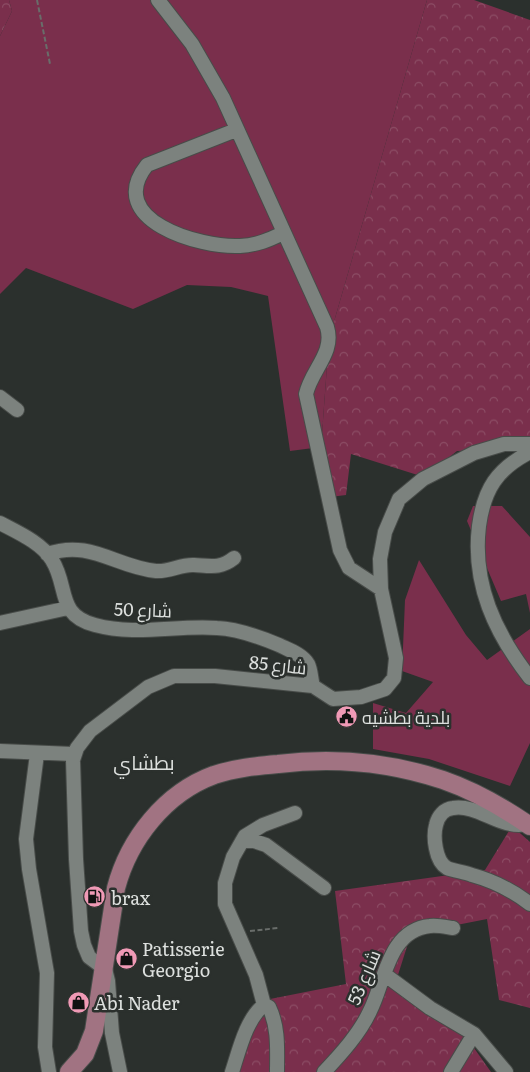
<svg xmlns="http://www.w3.org/2000/svg" width="530" height="1072" font-family="Literata,Cairo,serif">
<style>
.grass{fill:#7a2f4c}
.forest{fill:url(#forest-crowns)}
.lines{fill:none;stroke-linecap:round;stroke-linejoin:round}
.minor-casing{stroke:#484c49;stroke-width:16}
.major-casing{stroke:#484c49;stroke-width:20}
.path{stroke:#696d6a;stroke-width:2;stroke-dasharray:5 2.5;stroke-linecap:butt}
.minor{stroke:#7c827e;stroke-width:14}
.major{stroke:#a17382;stroke-width:18}
.labels{text-anchor:middle;dominant-baseline:central;stroke-width:5;stroke-linejoin:round;paint-order:stroke}
.street-label{font-size:18px;fill:#dde0de;stroke:#2b302d}
.poi-label{font-size:18px;fill:#dde0de;stroke:#2b302d;text-anchor:start}
.quarter-label{font-size:20px;fill:#dde0de;stroke:#2b302d}
</style>
<defs>
<pattern id="forest-crowns" width="20" height="18" patternUnits="userSpaceOnUse" patternTransform="scale(1.25)"><rect width="20" height="18" fill="#7a2f4c"/><path d="M2 6a3 3 0 1 1 6 0M12 15a3 3 0 1 1 6 0" fill="none" stroke="#8c4d65"/></pattern>
</defs>
<rect width="100%" height="100%" fill="#2b302d"/>
<path class="grass" d="M9,0H427L329,339L321,447L290,451L268,296L231,287L187,285L133,309L26,268L0,294V36L12,11Z
M473,506H502L530,537V613L526,594L501,601L467,521Z
M419,560L466,635L487,660L530,629V743L510,786L429,759L373,749V703L406,713L433,682L402,671L405,600Z"/>
<path class="forest" d="M0,0H9L12,11L0,36Z
M427,0H474L530,20V444L521,449L457,451L424,477L351,454L346,495L330,497L321,447L329,339Z
M512,826L530,842V1008L499,1000L487,919L411,934L397,978L457,1024L491,1072H238L260,1001L346,984L335,891L485,870Z"/>
<g class="lines">
<defs>
<path id="minor" d="M158,0L192,44L223,98L327,327C335,353 311,370 306,394L340,550L349,568L381,589
M236,130L147,165C103,220 200,248 240,246C257,245 269,240 283,233
M0,397L17,410
M530,452C497,469 484,489 479,526C472,584 495,633 530,678
M0,523C17,532 42,543 52,560C69,587 56,615 95,625C136,636 176,625 217,628C238,629 260,637 279,645C289,650 302,654 308,664C311,670 311,679 313,686
M47,554C91,539 115,567 156,571C170,572 181,564 194,565C211,566 220,569 234,558
M0,623L68,608
M0,751L73,754
M37,754L26,839L29,869L47,973L45,1047L49,1072
M527,824C500,830 479,804 453,808C444,809 438,816 436,825C433,836 435,861 447,868C454,871 465,872 472,875C494,881 512,890 530,904
M242,841H254L266,845L324,888
M384,974L430,1008L474,1034L506,1072
M264,1005L256,975L225,904V883L233,857L245,836L263,825L295,813
M120,1072L112,1033L108,981L105,969L89,957L84,945L81,931L76,859L73,760L77,748L90,731L148,687L174,676H215L313,686L333,699L361,697L385,689L394,678L396,658L381,589L380,559L385,532L399,499L423,479L474,453L504,444H530
M232,1072C239,1051 246,1019 264,1005L269,1007C279,1028 277,1050 277,1072
M324,1072C341,1054 360,1033 370,1011C385,982 388,930 430,926C437,925 446,927 453,928
M451,1072L474,1034"/>
<path id="major" d="M69,1072L85,1054L94,1031L116,888C129,839 165,793 214,775C235,768 256,766 278,764C334,757 389,762 443,780C472,790 504,808 530,826"/>
</defs>
<use href="#minor" class="minor-casing"/>
<use href="#major" class="major-casing"/>
<path class="path" d="M37,0L50,64
M250,931L278,928"/>
<use href="#minor" class="minor"/>
<use href="#major" class="major"/>
</g>
<defs>
<symbol id="civic-disc" viewBox="-11 -11 22 22"><circle r="9.5" fill="#f09ab6" stroke="#2b302d"/><path d="M-.6-6.5H3V-4.5H.6V-3L4-1V1h2V6H-6V1h2V-1L-.6-3ZM-1.2 2.5V6h2.4V2.5Z" fill="#111"/></symbol>
<symbol id="fuel-disc" viewBox="-11 -11 22 22"><circle r="9.5" fill="#f09ab6" stroke="#2b302d"/><path d="M-5.5-6h7V0h2V4h1.3V-2.5L3-4.5l.8-.8L6-3V5H2.5V1h-1V6h-7ZM-4.2-4.7v3.2H.2V-4.7Z" fill="#111"/></symbol>
<symbol id="shop-disc" viewBox="-11 -11 22 22"><circle r="9.5" fill="#f09ab6" stroke="#2b302d"/><path d="M-5-2.5h2.3a2.7 3.5 0 0 1 5.4 0H5L5.5 6h-11ZM-1.5-2.5h3a1.5 2.3 0 0 0-3 0Z" fill="#111"/></symbol>
</defs>
<g fill-rule="evenodd">
<use href="#civic-disc" x="334" y="704" width="25" height="25"/>
<use href="#fuel-disc" x="82" y="884" width="25" height="25"/>
<use href="#shop-disc" x="114" y="946" width="25" height="25"/>
<use href="#shop-disc" x="66" y="990" width="25" height="25"/>
</g>
<g class="labels">
<g class="street-label">
<text transform="translate(143 609) rotate(2)">شارع 50</text>
<text transform="translate(278 664) rotate(6)">شارع 85</text>
<text transform="translate(363 977) rotate(-67)">شارع 53</text>
</g>
<g class="poi-label">
<text x="362" y="716">بلدية بطشيه</text>
<text x="111" y="897">brax</text>
<text x="142" y="948">Patisserie<tspan x="142" dy="21">Georgio</tspan></text>
<text x="94" y="1002">Abi Nader</text>
</g>
<g class="quarter-label">
<text x="144" y="761">بطشاي</text>
</g>
</g>
</svg>
